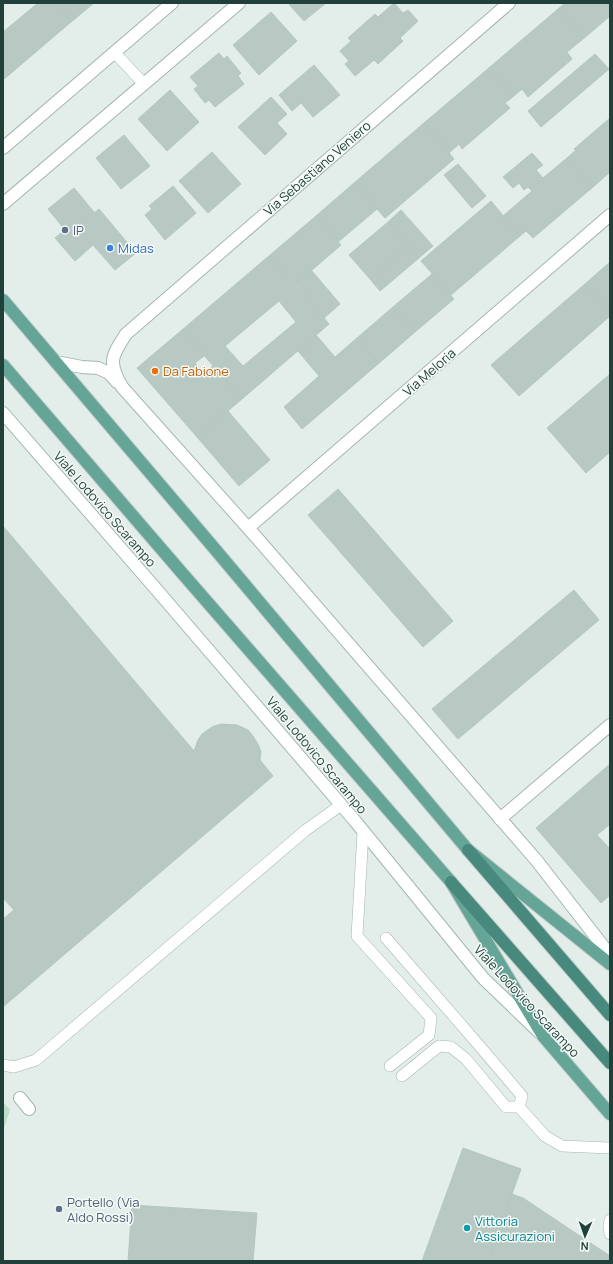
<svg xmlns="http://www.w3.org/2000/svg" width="613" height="1264" font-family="Manrope,sans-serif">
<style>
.green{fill:#bbdfc6}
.building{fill:#b8c8c2;stroke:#b5c7c0;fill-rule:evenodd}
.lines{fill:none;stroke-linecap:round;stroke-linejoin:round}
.service-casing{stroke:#a5b6b1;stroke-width:12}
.pedestrian-casing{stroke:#a5b6b1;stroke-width:14}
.minor-casing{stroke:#a5b6b1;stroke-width:14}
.tertiary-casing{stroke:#a5b6b1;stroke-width:14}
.primary-casing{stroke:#c1cac8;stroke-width:14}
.trunk-casing{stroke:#c1cac8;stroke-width:14}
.service{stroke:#fff;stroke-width:11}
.pedestrian{stroke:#fff;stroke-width:12}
.minor{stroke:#fff;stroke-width:12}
.tertiary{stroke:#fff;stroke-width:12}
.primary{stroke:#65a597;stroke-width:12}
.trunk{stroke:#48897d;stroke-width:12}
.service-dot{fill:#5c6f8a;stroke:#f4faf7;stroke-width:1.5}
.shop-dot{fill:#3f7fe0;stroke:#f4faf7;stroke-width:1.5}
.food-dot{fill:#e8710a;stroke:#f4faf7;stroke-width:1.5}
.culture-dot{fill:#0f9aa8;stroke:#f4faf7;stroke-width:1.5}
.labels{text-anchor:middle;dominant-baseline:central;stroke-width:3;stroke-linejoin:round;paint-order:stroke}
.street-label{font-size:13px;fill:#214039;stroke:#f4faf7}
.service-label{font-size:13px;fill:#4e5e75;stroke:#f4faf7;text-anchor:start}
.shop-label{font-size:13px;fill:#366cbe;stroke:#f4faf7;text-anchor:start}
.food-label{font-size:13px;fill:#c56008;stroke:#f4faf7;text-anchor:start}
.culture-label{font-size:13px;fill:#0d838f;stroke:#f4faf7;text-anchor:start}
</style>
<rect width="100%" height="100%" fill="#e3ede9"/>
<path class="green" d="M3,1102L10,1110L3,1131Z"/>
<path class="building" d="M38,3H54L71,22L3,80V32Z
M54,3H94L71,22Z
M288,3H326L304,21Z
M394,3L403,13L408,10L418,21L400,38L403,41L378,64L374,60L355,76L345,64L349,61L340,51L351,41L348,38L375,14L378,17Z
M565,3H610V16L583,39L558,9Z
M558,9L583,39L567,52L572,59L528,97L522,89L514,96L490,67Z
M271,12L297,41L259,75L233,45Z
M219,53L224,59L227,56L241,73L238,76L244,84L215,107L209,100L205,103L194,89L198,86L190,77Z
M595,54L609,69L541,127L528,111Z
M314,65L340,95L313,117L301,103L292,111L279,95Z
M490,67L514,96L505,103L510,108L462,149L459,144L449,153L424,123Z
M170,90L199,122L167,151L138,119Z
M271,97L287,114L277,123L287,134L265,155L238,127Z
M610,118V172L593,187L567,158L576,150L574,149Z
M424,123L454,159L385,218L354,183Z
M124,135L150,166L121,189L96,158Z
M212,152L241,184L208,213L179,181Z
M532,153L543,165L536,170L543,178L567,158L593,187L533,238L526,231L520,236L503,216L532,191L528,187L524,190L519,183L513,188L503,177Z
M458,164L486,196L472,208L444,175Z
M354,183L377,209L338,242L316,216Z
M173,186L196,213L165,240L145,215L152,209L149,206Z
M74,188L94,212L77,227L93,245L75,261L55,238L65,230L48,209Z
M491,201L520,236L451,295L421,261Z
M99,209L136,253L115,270L77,227Z
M401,210L433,246L419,258L388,222Z
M316,216L341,245L296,284L270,255Z
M388,222L408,246L370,279L349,255Z
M408,246L419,258L380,291L370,279Z
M270,255L329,324L242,399L182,330ZM279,301L296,322L243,366L225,346Z
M610,262V313L585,284Z
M312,271L340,304L324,318L296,284Z
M432,274L454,299L415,332L393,307Z
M585,284L610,313V316L519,396L491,365Z
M393,307L415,332L378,364L357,338Z
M182,330L204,356L195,363L204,374L213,366L242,399L197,437L137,368Z
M316,335L335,357L357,338L378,364L302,429L284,407L319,376L298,351Z
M610,374V452L586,473L547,428Z
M228,411L270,460L239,486L197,437Z
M338,489L453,621L423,647L308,515Z
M3,526L194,751L198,740L202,734L212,727L221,724L237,725L248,730L253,736L259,746L261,752L260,760L273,776L3,1007V919L14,910L3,898Z
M574,590L599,620L458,739L432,709Z
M610,764V824L597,835L610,849V895L601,903L536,828Z
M463,1148L521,1169L488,1261H422Z
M512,1194L523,1198L610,1256V1261H488Z
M132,1205L257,1213L253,1261H128Z"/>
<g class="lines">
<defs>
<path id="service" d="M115,53L144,84
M363,832L357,936L431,1018L429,1035L390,1066
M386,938L477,1043L522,1096L519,1107
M3,1065L14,1067L36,1060L306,830L341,805
M402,1076L439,1046L451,1047L466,1059L506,1107H519
M519,1107L545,1136L562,1146L610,1148
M610,1220L609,1226L610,1234"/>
<path id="pedestrian" d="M20,1098L29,1109"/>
<path id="minor" d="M509,3L126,334C111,357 108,362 122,387L257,538L537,861L610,955
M56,362L82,367L98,368L109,373L117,382
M248,528L610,215
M500,819L610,725"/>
<path id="tertiary" d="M3,148L172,3
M3,204L239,3
M3,413L156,589L355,821L483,978L539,1032"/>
<path id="primary" d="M3,300L214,548L468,850L610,964
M3,365L182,573L451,882L543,1036L610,1114"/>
<path id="trunk" d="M468,850L610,1015
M451,882L610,1063"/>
</defs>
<use href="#service" class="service-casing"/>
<use href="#pedestrian" class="pedestrian-casing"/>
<use href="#minor" class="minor-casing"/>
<use href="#tertiary" class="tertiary-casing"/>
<use href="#primary" class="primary-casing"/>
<use href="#trunk" class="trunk-casing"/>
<use href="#service" class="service"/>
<use href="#pedestrian" class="pedestrian"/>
<use href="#minor" class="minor"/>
<use href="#tertiary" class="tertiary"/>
<use href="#primary" class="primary"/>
<use href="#trunk" class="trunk"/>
</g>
<g class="service-dot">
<circle cx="65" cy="230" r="4"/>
<circle cx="59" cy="1209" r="4"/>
</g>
<circle class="shop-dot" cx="110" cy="248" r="4"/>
<circle class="food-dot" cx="155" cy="371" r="4"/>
<circle class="culture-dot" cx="467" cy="1228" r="4"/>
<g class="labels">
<g class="street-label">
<text transform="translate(317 168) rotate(-41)">Via Sebastiano Veniero</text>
<text transform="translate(429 372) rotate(-41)">Via Meloria</text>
<text transform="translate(105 509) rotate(49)">Viale Lodovico Scarampo</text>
<text transform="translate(317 755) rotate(50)">Viale Lodovico Scarampo</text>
<text transform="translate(527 1001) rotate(47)">Viale Lodovico Scarampo</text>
</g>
<g class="service-label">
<text x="73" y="230">IP</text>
<text x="67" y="1202">Portello (Via<tspan x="67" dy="15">Aldo Rossi)</tspan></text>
</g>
<g class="shop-label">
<text x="118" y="248">Midas</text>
</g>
<g class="food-label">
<text x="163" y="371">Da Fabione</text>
</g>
<g class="culture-label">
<text x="475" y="1221">Vittoria<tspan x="475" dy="15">Assicurazioni</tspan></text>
</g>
</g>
<rect width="613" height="1264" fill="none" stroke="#214039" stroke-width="8"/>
<g transform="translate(585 1236) rotate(182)" stroke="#f4faf7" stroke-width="3" paint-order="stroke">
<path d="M0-3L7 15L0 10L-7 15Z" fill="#214039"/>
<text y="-6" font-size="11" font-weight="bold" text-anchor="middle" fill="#214039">N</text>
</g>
</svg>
